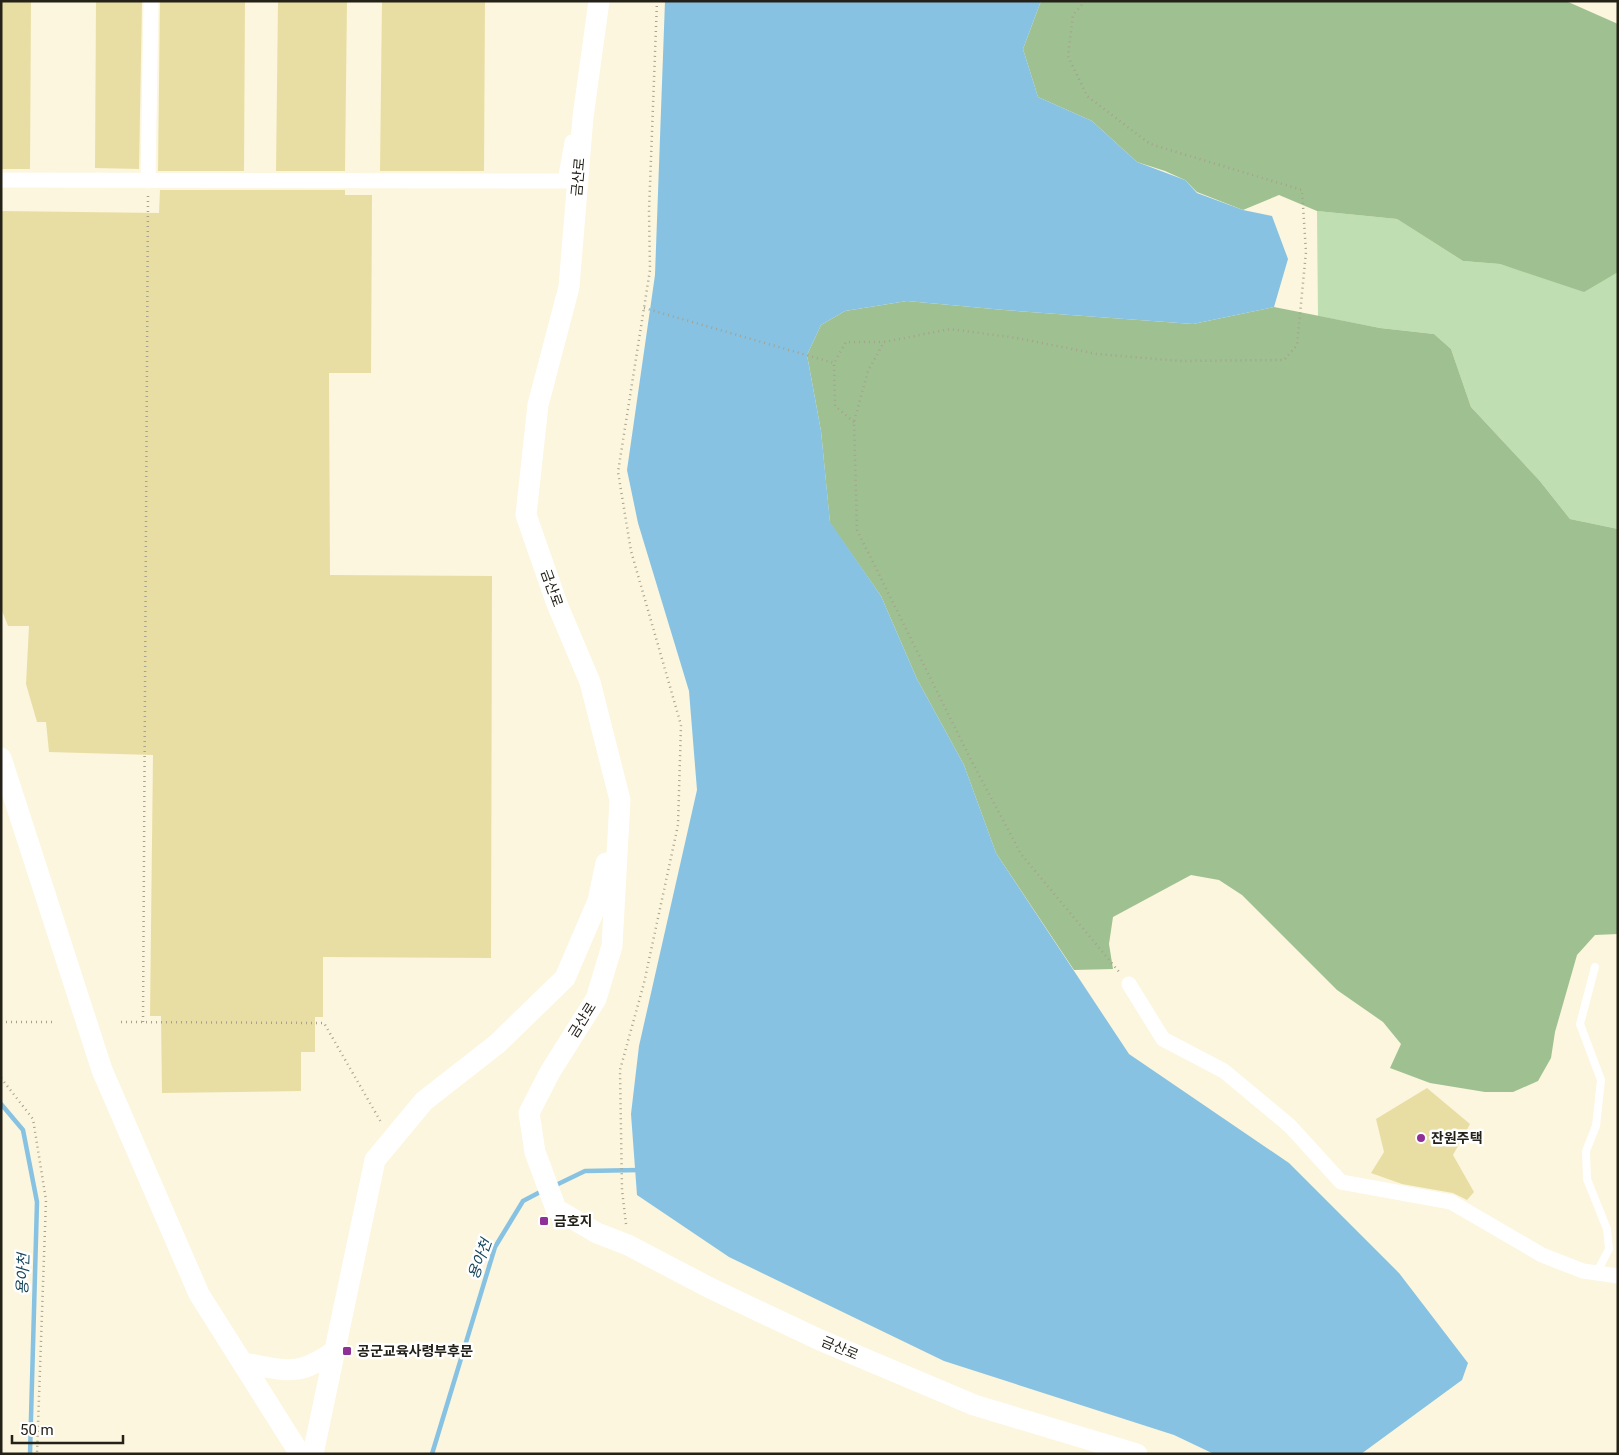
<svg xmlns="http://www.w3.org/2000/svg" width="1619" height="1455" font-family="Roboto,'Noto Sans KR',sans-serif">
<style>
.green{fill:#bfdeb1}
.forest{fill:#9fc090}
.water{fill:#87c2e2}
.lines{fill:none;stroke-linecap:round;stroke-linejoin:round}
.stream{stroke:#87c2e2;stroke-width:4.5}
.building{fill:#e8dea4}
.path{stroke:#a6a28f;stroke-width:2.5;stroke-dasharray:1 4;stroke-linecap:butt}
.lane{stroke:#fff;stroke-width:8}
.street{stroke:#fff;stroke-width:15}
.secondary{stroke:#fff;stroke-width:21}
.poi-dot{fill:#8f2f98;stroke:#fff;stroke-width:2}
.labels{text-anchor:middle;dominant-baseline:central;stroke-width:5;stroke-linejoin:round;paint-order:stroke}
.street-label{font-size:14px;fill:#232118;stroke:#fff}
.poi-label{font-size:14px;font-weight:bold;fill:#232118;stroke:#fff;text-anchor:start}
.water-label{font-size:15px;font-style:italic;fill:#15455c;stroke:#fff}
</style>
<rect width="100%" height="100%" fill="#fbf6dd"/>
<path class="green" d="M1317,211L1397,219L1463,261L1500,264L1539,276L1618,272V529L1570,519L1539,480L1471,407L1451,349L1434,334L1380,328L1318,316Z"/>
<path class="forest" d="M1041,1H1566L1618,24V272L1584,292L1500,264L1463,261L1397,219L1317,211L1279,195L1243,210L1197,192L1185,180L1165,171L1137,162L1092,121L1038,97L1023,49Z
M907,301L1004,310L1193,324L1274,307L1380,328L1434,334L1451,349L1471,407L1539,480L1570,519L1618,529V934L1595,935L1577,955L1555,1032L1551,1058L1538,1081L1513,1092H1485L1430,1083L1390,1068L1401,1044L1383,1022L1337,990L1242,895L1219,880L1191,875L1113,917L1109,944L1113,969L1074,970L996,853L964,765L917,679L881,596L830,523L821,431L807,355L821,325L845,311Z"/>
<path class="water" d="M665,1H1041L1023,49L1038,97L1092,121L1137,162L1185,180L1197,193L1243,210L1272,216L1288,259L1274,307L1193,324L1004,310L907,301L845,311L821,325L807,355L821,431L830,522L881,596L917,679L964,765L996,853L1129,1054L1289,1163L1399,1273L1468,1363L1462,1380L1361,1454H1214L1174,1435L944,1361L729,1257L637,1195L631,1114L639,1046L697,790L689,691L638,523L627,470L655,275Z"/>
<g class="lines">
<path class="stream" d="M1,1104L23,1130L37,1202L30,1454
M554,1186L585,1171L640,1170
M432,1454L495,1247L523,1201L542,1191"/>
</g>
<path class="building" d="M1,1H31L30,169H1Z
M96,1H142L139,169L95,168Z
M160,1H245L244,171H158Z
M278,1H347L345,171H276Z
M382,1H485L484,171H380Z
M160,190H345V195H372L371,373H329L330,575L492,576L491,958L323,957V1017H315V1052H301V1091L162,1093L161,1016H150L153,755L49,752L46,722H37L26,684L29,626H8L1,608V211L159,213Z
M1427,1088L1470,1124L1453,1155L1474,1192L1467,1200L1453,1193L1402,1184L1371,1173L1384,1152L1376,1119Z"/>
<g class="lines">
<path class="path" d="M1085,1L1073,15L1068,56L1087,96L1150,144L1302,190L1306,252L1297,345L1284,360L1180,361L1097,354L1017,338L950,329L884,342L868,371L854,422L857,530L970,758L1021,854L1120,973
M644,308L834,363
M854,422L835,406L834,363L846,342H884
M1,1022H54
M121,1022L324,1023L382,1124
M143,1022L148,195
M1,1078L33,1119L46,1200L37,1454
M626,1224L622,1190L620,1070L644,983L678,825L681,725L631,551L618,472L650,270L649,211L657,1"/>
<path class="lane" d="M1595,967L1580,1024L1601,1080L1596,1126L1586,1151L1587,1179L1607,1229L1609,1249L1597,1272"/>
<path class="street" d="M1,180L565,181L572,142
M148,181L151,1
M1129,984L1163,1039L1224,1071L1290,1126L1341,1182L1451,1202L1542,1255L1583,1271L1618,1276"/>
<path class="secondary" d="M599,1L583,117L569,287L538,405L526,515L557,604L590,682L620,800L612,946L596,999L550,1072L529,1113L535,1152L556,1209L597,1233L628,1245L710,1288L820,1340L974,1405L1137,1454
M1,758L102,1070L199,1294L300,1454
M243,1363C287,1370 296,1378 335,1351
M313,1454L375,1160L424,1101L497,1044L565,978L598,901L606,863"/>
</g>
<g class="poi-dot">
<circle cx="1421" cy="1138" r="5"/>
<rect x="539" y="1216" width="10" height="10" rx="2.5"/>
<rect x="342" y="1346" width="10" height="10" rx="2.5"/>
</g>
<g class="labels">
<g class="street-label">
<text transform="translate(578 177) rotate(-85)">금산로</text>
<text transform="translate(552 588) rotate(70)">금산로</text>
<text transform="translate(582 1020) rotate(-58)">금산로</text>
<text transform="translate(840 1348) rotate(23)">금산로</text>
</g>
<g class="poi-label">
<text x="1431" y="1138">잔원주택</text>
<text x="554" y="1221">금호지</text>
<text x="357" y="1351">공군교육사령부후문</text>
</g>
<g class="water-label">
<text transform="translate(480 1259) rotate(-70)">용아천</text>
<text transform="translate(23 1274) rotate(-88)">용아천</text>
</g>
</g>
<rect width="1619" height="1455" fill="none" stroke="#232118" stroke-width="5"/>
<path d="M12 1435v8h111v-8" fill="none" stroke="#232118" stroke-width="2.5"/>
<text x="20" y="1435" font-size="15" fill="#232118" stroke="#ffffff" stroke-width="4" paint-order="stroke">50 m</text>
</svg>
